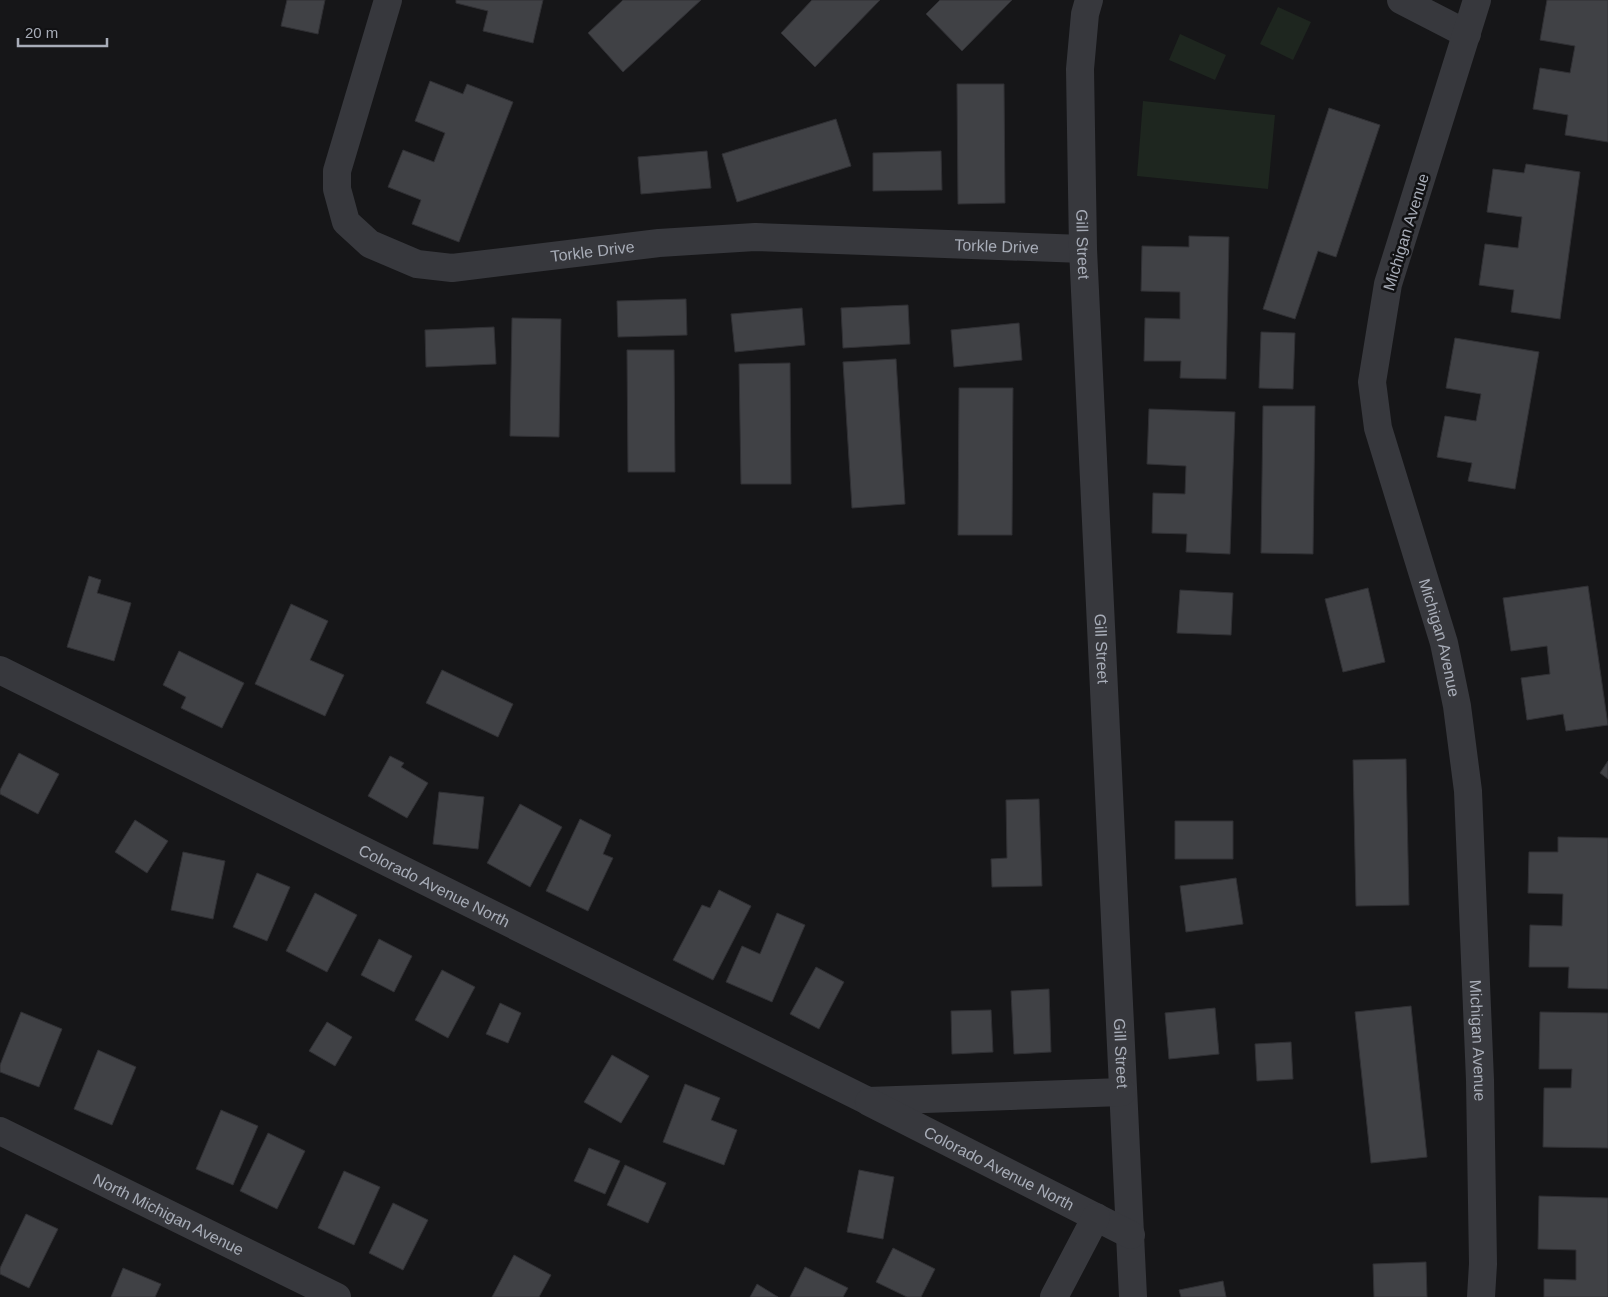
<svg xmlns="http://www.w3.org/2000/svg" width="1608" height="1297" font-family="Helvetica,sans-serif">
<style>
.green{fill:#1e261f}
.building{fill:#404145;stroke:#303034}
.lines{fill:none;stroke-linecap:round;stroke-linejoin:round}
.minor{stroke:#37383d;stroke-width:28}
.labels{text-anchor:middle;dominant-baseline:central;stroke-width:5;stroke-linejoin:round;paint-order:stroke}
.street-label{font-size:16px;fill:#a8adb8;stroke:#111113}
</style>
<rect width="100%" height="100%" fill="#161618"/>
<path class="green" d="M1278,7L1311,22L1293,60L1260,44Z
M1180,34L1226,55L1215,80L1169,60Z
M1143,101L1275,115L1268,189L1137,176Z"/>
<path class="building" d="M287,0H325L318,34L281,26Z
M456,0H543L533,43L483,31L488,11L456,3Z
M623,0H701L623,72L588,33Z
M812,0H880L815,67L781,33Z
M940,0H1012L962,51L926,14Z
M1547,0H1608V142L1565,135L1568,115L1533,109L1540,68L1570,73L1575,46L1540,40Z
M430,81L463,94L467,84L513,102L459,242L412,224L421,200L388,187L403,150L434,162L445,133L415,121Z
M957,84H1004L1005,203L958,204Z
M1329,108L1380,125L1336,257L1318,251L1295,319L1263,309Z
M836,119L851,166L737,202L722,154Z
M707,151L711,188L641,194L638,157Z
M941,151L942,190L873,191V153Z
M1526,164L1580,172L1560,319L1511,312L1514,290L1479,285L1485,244L1518,248L1522,217L1487,212L1493,169L1524,173Z
M1189,236L1229,237L1226,379L1180,378L1181,361H1144L1145,318L1180,319V292L1141,291L1142,246L1189,247Z
M686,299L687,335L618,337L617,301Z
M908,305L910,344L843,348L841,308Z
M802,308L805,345L735,352L731,314Z
M512,318L561,319L559,437L510,436Z
M1019,323L1022,360L954,367L951,330Z
M494,327L496,364L426,367L425,330Z
M1261,332L1295,333L1293,389L1259,388Z
M1455,338L1539,352L1515,489L1468,481L1472,463L1437,457L1445,416L1476,421L1481,394L1446,388Z
M627,350H674L675,472H628Z
M896,359L905,504L852,508L843,362Z
M790,363L791,484H741L739,364Z
M959,388H1013L1012,535H958Z
M1263,406H1315L1313,554L1261,553Z
M1149,409L1235,412L1230,554L1186,552L1187,534L1152,533L1153,493L1185,494L1186,466L1147,464Z
M89,576L101,580L97,593L131,603L114,661L67,647Z
M1588,586L1608,725L1566,731L1563,714L1527,720L1521,678L1550,674L1547,646L1511,651L1503,598Z
M1368,588L1385,662L1343,672L1325,599Z
M1180,590L1233,593L1231,635L1177,633Z
M291,604L328,621L310,660L344,675L325,716L255,684Z
M179,651L244,683L222,728L181,708L186,697L163,685Z
M442,670L513,704L498,737L426,703Z
M19,753L59,774L38,814L0,794V790Z
M390,756L404,763L401,767L428,783L407,818L368,796Z
M1406,759L1409,905L1356,906L1353,760Z
M1608,761V779L1600,773Z
M439,792L484,797L478,849L433,844Z
M1039,799L1042,886L992,887L991,859L1007,858L1006,800Z
M520,804L562,827L530,887L487,863Z
M580,819L611,835L603,854L613,858L588,911L546,891Z
M135,820L168,841L147,873L115,852Z
M1175,821H1233V859H1175Z
M1558,837L1608,838V989L1568,988L1569,967H1529L1530,925L1562,926L1563,894L1528,893L1529,852H1558Z
M183,852L225,861L213,919L171,910Z
M257,873L290,887L267,941L233,927Z
M1236,878L1243,924L1186,932L1180,886Z
M719,890L751,906L713,980L673,960L702,905L710,908Z
M315,893L357,915L327,972L286,951Z
M777,913L805,925L772,1002L726,982L742,946L760,954Z
M379,939L412,956L394,992L361,975Z
M816,967L844,982L819,1029L790,1014Z
M442,970L475,987L448,1038L415,1020Z
M1049,989L1051,1052L1014,1054L1011,991Z
M500,1003L521,1013L508,1043L486,1034Z
M1411,1006L1427,1157L1371,1163L1355,1012Z
M1215,1008L1219,1054L1169,1059L1165,1013Z
M991,1010L993,1052L952,1054L951,1011Z
M21,1012L62,1029L39,1087L0,1072V1065Z
M1540,1012L1608,1013V1148L1543,1147L1544,1088H1571L1572,1069H1539Z
M327,1022L352,1037L335,1066L309,1051Z
M1291,1042L1293,1079L1257,1081L1255,1044Z
M98,1050L136,1067L112,1125L74,1109Z
M612,1055L649,1076L621,1123L584,1102Z
M685,1084L720,1098L711,1120L737,1130L724,1165L663,1142Z
M221,1110L258,1126L233,1185L196,1169Z
M268,1133L305,1151L277,1209L240,1191Z
M589,1148L620,1161L605,1194L574,1181Z
M625,1165L666,1183L648,1223L607,1205Z
M859,1170L894,1177L883,1239L847,1232Z
M344,1171L380,1187L354,1245L318,1228Z
M1539,1196L1608,1198V1297H1544V1279L1576,1280V1250L1538,1249Z
M393,1203L428,1220L403,1270L369,1253Z
M26,1214L58,1229L29,1288L0,1274V1268Z
M893,1248L935,1269L921,1297H907L876,1282Z
M514,1255L551,1275L539,1297H492Z
M1426,1262L1427,1297H1374L1373,1264Z
M805,1267L848,1288L843,1297H790Z
M123,1268L161,1284L155,1297H111Z
M1223,1281L1226,1297H1181L1179,1290Z
M757,1284L778,1297H750Z"/>
<g class="lines">
<g class="minor">
<path id="s1" d="M388,0L337,171V189L346,222L370,244L417,264L452,268L659,243L755,237L1083,249"/>
<path id="s2" d="M1089,0L1085,14L1080,69L1083,249L1133,1297"/>
<path d="M1401,0L1467,34"/>
<path id="s3" d="M1477,0L1388,284L1372,382L1378,428L1444,643L1457,706L1468,791L1480,1080L1483,1264L1481,1297"/>
<path id="s4" d="M0,670L868,1101L1122,1092"/>
<path id="s5" d="M869,1102L1131,1235"/>
<path id="s6" d="M0,1131L337,1297"/>
<path d="M1054,1297L1096,1217"/>
</g>
</g>
<g class="labels">
<g class="street-label">
<text transform="translate(1406 232) rotate(-73)">Michigan Avenue</text>
<text stroke="none"><textPath href="#s2" startOffset="245">Gill Street</textPath></text>
<text stroke="none"><textPath href="#s1" startOffset="896">Torkle Drive</textPath></text>
<text stroke="none"><textPath href="#s1" startOffset="491">Torkle Drive</textPath></text>
<text stroke="none"><textPath href="#s3" startOffset="662">Michigan Avenue</textPath></text>
<text stroke="none"><textPath href="#s2" startOffset="650">Gill Street</textPath></text>
<text stroke="none"><textPath href="#s4" startOffset="485">Colorado Avenue North</textPath></text>
<text stroke="none"><textPath href="#s3" startOffset="1068">Michigan Avenue</textPath></text>
<text stroke="none"><textPath href="#s2" startOffset="1055">Gill Street</textPath></text>
<text stroke="none"><textPath href="#s5" startOffset="146">Colorado Avenue North</textPath></text>
<text stroke="none"><textPath href="#s6" startOffset="188">North Michigan Avenue</textPath></text>
</g>
</g>
<path d="M18 38v8h89v-8" fill="none" stroke="#a8adb8" stroke-width="2.5"/>
<text x="25" y="38" font-size="15" fill="#a8adb8" stroke="#111113" stroke-width="4" paint-order="stroke">20 m</text>
</svg>
